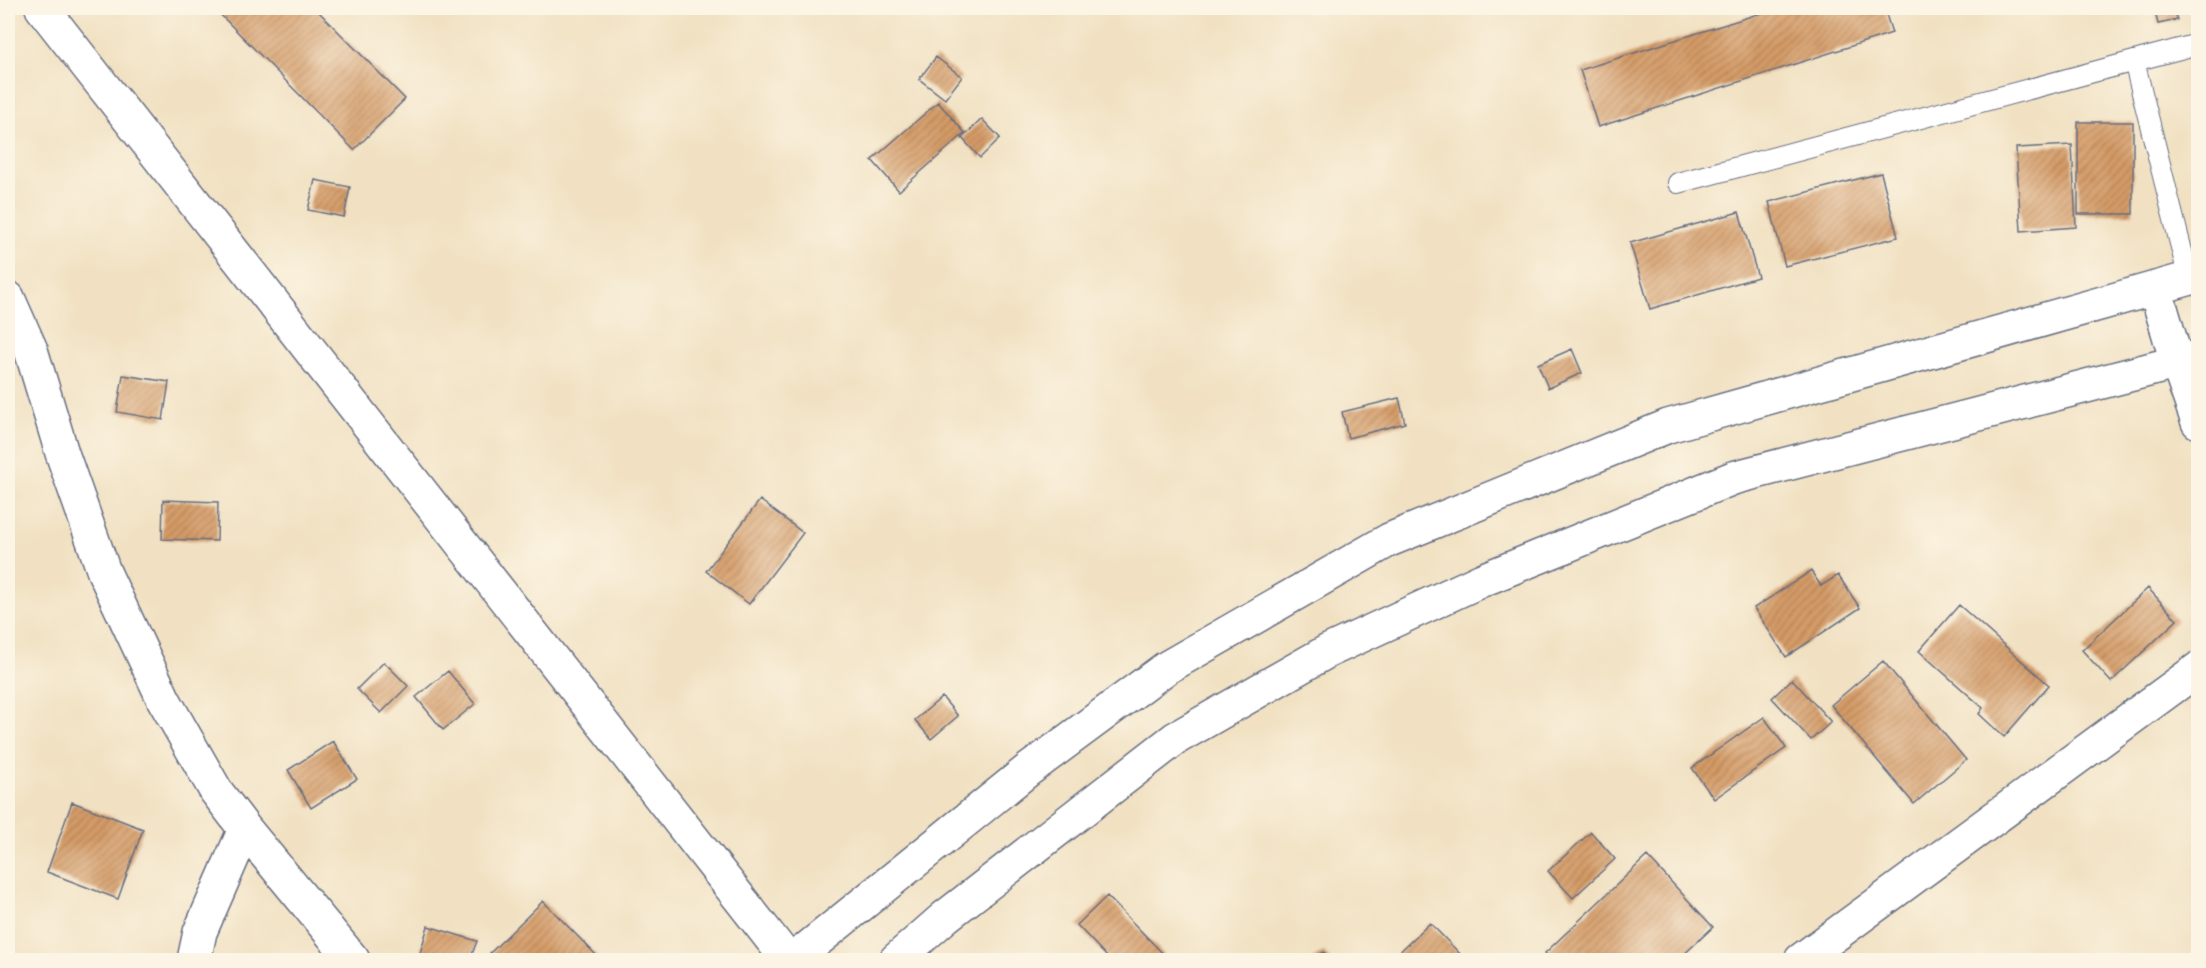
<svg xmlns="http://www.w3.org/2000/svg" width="2206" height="968" font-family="'Libre Bodoni',serif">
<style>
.building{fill:url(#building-hatch)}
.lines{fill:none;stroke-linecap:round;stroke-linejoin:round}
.lane-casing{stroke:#666d81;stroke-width:22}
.street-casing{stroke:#666d81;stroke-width:36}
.secondary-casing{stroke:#666d81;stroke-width:36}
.lane{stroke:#fff;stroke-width:20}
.street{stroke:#fff;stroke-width:33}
.secondary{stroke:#fff;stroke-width:33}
</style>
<defs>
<pattern id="building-hatch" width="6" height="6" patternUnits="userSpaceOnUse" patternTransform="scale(1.5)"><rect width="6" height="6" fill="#d59b66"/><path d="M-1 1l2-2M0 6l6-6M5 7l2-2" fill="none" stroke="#ac7f57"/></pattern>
</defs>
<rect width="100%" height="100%" fill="#fcf5e5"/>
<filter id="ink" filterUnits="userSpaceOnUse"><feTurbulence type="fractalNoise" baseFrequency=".0167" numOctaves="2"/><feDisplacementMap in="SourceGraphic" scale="12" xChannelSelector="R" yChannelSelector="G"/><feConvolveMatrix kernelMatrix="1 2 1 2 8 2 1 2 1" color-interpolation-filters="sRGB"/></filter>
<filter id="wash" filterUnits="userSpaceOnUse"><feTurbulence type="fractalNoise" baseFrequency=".008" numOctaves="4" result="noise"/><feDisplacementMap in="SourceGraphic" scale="24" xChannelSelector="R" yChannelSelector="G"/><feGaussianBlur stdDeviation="1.35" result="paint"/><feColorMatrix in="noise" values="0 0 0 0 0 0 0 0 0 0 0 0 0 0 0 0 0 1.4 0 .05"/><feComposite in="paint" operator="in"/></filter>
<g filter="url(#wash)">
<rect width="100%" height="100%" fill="#f1e1c2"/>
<g id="blocks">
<path class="building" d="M214,8H315L405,99L354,150Z
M1777,8H1884L1892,33L1598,127L1580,70Z
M2154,8H2174L2177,20L2158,24Z
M936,57L962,77L945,99L919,79Z
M938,102L965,133L899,191L872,160Z
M982,119L1000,138L980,158L962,138Z
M2078,122H2133V214H2078Z
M2072,145L2076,227L2021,231L2016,148Z
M1881,173L1898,237L1785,266L1769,202Z
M315,180L350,187L344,217L308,210Z
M1739,212L1758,277L1650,309L1630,243Z
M1572,349L1582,373L1548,388L1538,364Z
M123,375L169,382L163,420L117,412Z
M1399,398L1405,423L1348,438L1342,412Z
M163,500L218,502L217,541L162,539Z
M760,500L803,533L749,604L706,571Z
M1811,571L1821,586L1838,575L1860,608L1786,657L1754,608Z
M2148,588L2177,620L2111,682L2082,650Z
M1959,605L2049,685L2004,737L1979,714L1983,708L1919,651Z
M1883,661L1966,760L1914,804L1831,705Z
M384,662L408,686L381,713L357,689Z
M448,671L475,704L443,730L416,697Z
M1792,679L1831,722L1811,740L1772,698Z
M942,697L958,716L931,739L915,720Z
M1764,717L1786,748L1714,799L1692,768Z
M333,741L357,779L311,808L288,770Z
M72,802L143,829L118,899L47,872Z
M1591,832L1615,859L1573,898L1548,871Z
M1647,856L1713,927L1678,960H1552L1545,953Z
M1107,896L1169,960H1110L1077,925Z
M543,901L601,960H497L490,953Z
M1430,923L1466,960H1391Z
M428,926L477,941L470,960H418Z
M1324,952L1330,960H1311Z"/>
</g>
</g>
<g filter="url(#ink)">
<use href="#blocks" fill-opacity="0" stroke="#666d81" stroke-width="1.5"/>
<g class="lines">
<defs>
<path id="lane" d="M2134,61L2189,279
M1678,183L2198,44"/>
<path id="street" d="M42,8L788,960
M8,298L31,350L62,453L104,572L164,700L216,791L245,829L353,960
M2177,362L2198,422
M194,960L200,932L245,829
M1801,960L2198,669"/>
<path id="secondary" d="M2155,288L2177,362
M793,960L1028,770L1166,668L1389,540L1668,426L2198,276
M896,960L945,917L1176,738L1328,651L1482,580L1733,478L2198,357"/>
</defs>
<use href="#lane" class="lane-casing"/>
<use href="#street" class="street-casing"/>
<use href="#secondary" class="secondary-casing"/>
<use href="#lane" class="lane"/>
<use href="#street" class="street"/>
<use href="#secondary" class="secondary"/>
</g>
</g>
<rect width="2206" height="968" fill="none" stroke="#fcf5e5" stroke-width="30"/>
</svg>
